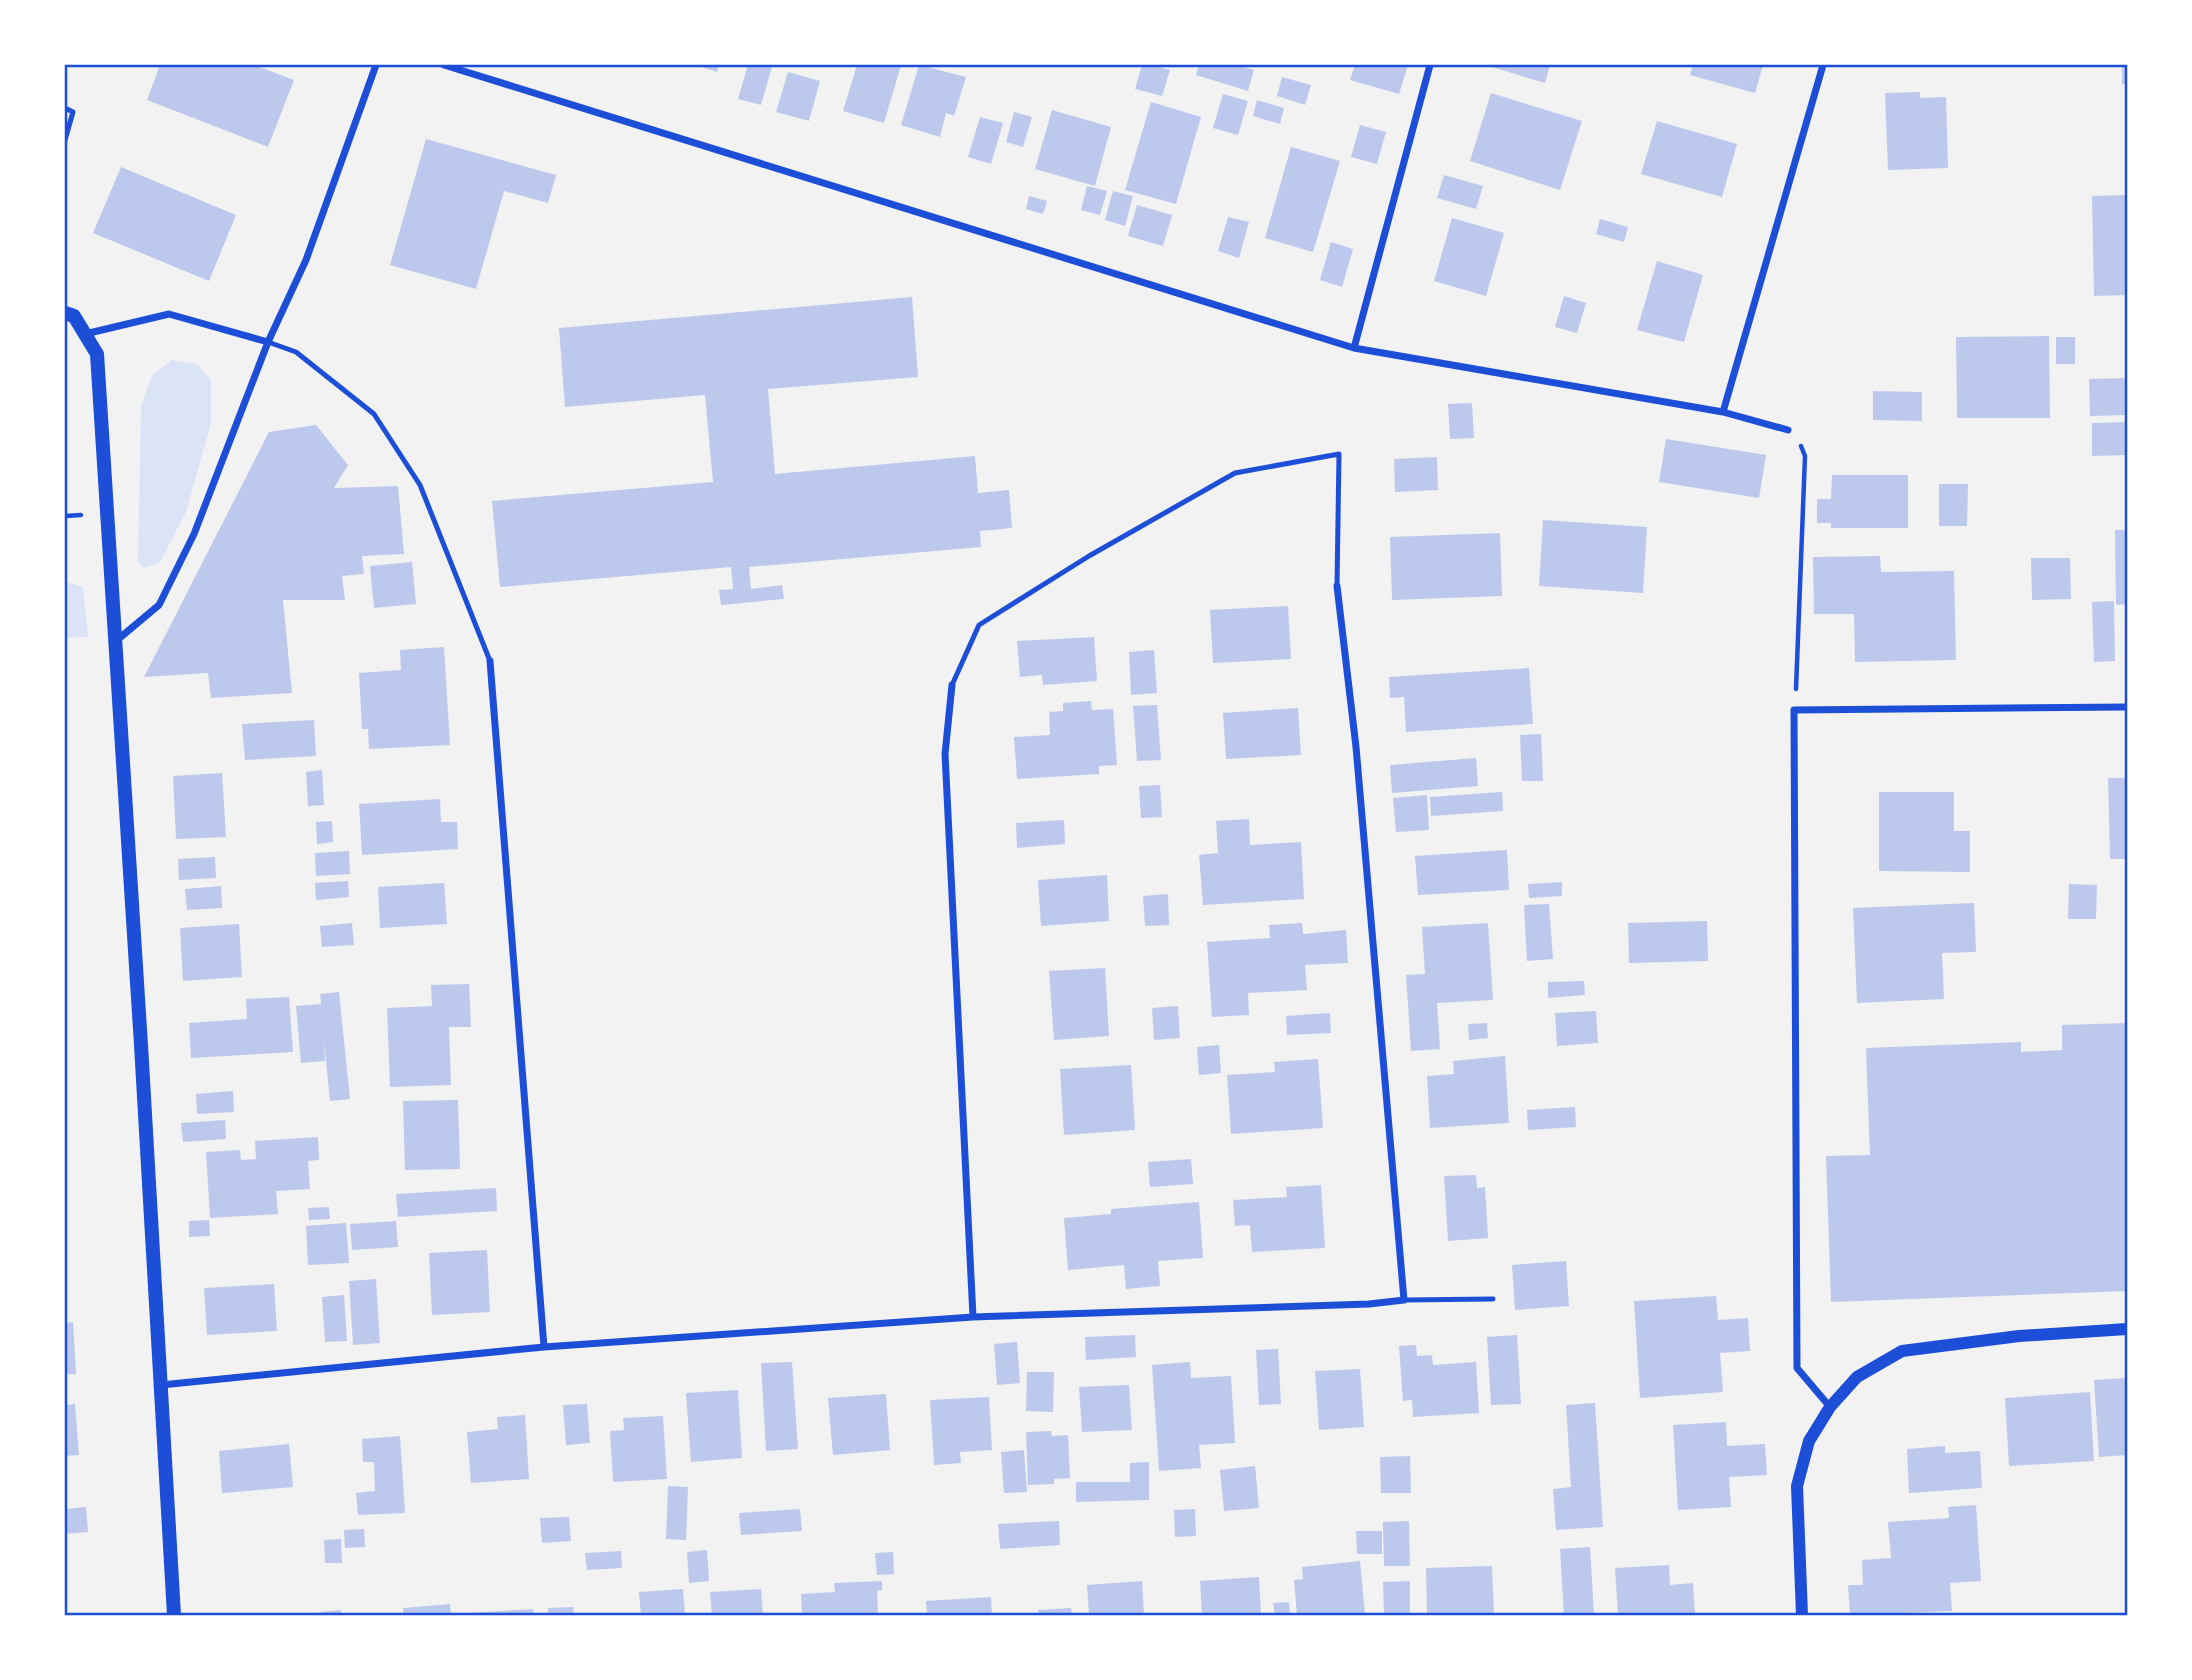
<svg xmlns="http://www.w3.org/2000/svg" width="2192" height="1680" font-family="'IBM Plex Sans',sans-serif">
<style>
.green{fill:#dbe4f7}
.building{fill:#bdc9ec}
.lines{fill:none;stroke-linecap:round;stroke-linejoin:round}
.path{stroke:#1d4ed8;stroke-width:4.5}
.service{stroke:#1d4ed8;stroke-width:5}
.minor{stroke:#1d4ed8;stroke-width:7}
.tertiary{stroke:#1d4ed8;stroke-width:12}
.secondary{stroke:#1d4ed8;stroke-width:14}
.neatline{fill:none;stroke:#1d4ed8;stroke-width:2.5}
</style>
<rect width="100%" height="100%" fill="#f2f2f2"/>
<path class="green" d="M172,360L197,364L211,380V423L186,512L160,562L144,568L138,561L141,407L152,375Z
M65,581L83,587L88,637L65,638Z"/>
<path class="building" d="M160,65H254L294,80L268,147L147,100Z
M695,65H719L717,72Z
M748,65H763L772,67L761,105L738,99Z
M857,65H901L884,123L843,111Z
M919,65L966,77L954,116L946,113L940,137L901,125Z
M1142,65H1151L1170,70L1162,96L1135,89Z
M1199,65H1236L1254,70L1248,91L1196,75Z
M1355,65H1408L1399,94L1350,80Z
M1485,65H1550L1545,83Z
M1693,65H1763L1755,93L1690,75Z
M2122,65H2127V84H2122Z
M788,72L820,81L809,121L776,112Z
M1282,77L1311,85L1305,105L1277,96Z
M1920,92V98L1946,97L1948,168L1888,170L1885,93Z
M1491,93L1582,121L1560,190L1470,161Z
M1223,94L1248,101L1238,135L1213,128Z
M1257,100L1284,108L1280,124L1253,116Z
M1151,102L1201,117L1176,204L1125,190Z
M1052,110L1111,127L1095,186L1035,169Z
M1014,112L1032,117L1023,147L1006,142Z
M980,117L1003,123L991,164L968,157Z
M1657,121L1737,144L1722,197L1641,174Z
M1360,125L1386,132L1377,164L1351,157Z
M426,139L556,175L548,203L504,191L476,289L390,265Z
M1291,147L1340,161L1313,252L1265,238Z
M121,167L236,215L209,281L93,233Z
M1444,175L1483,186L1476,209L1437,198Z
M1087,186L1107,191L1100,215L1081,210Z
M1113,191L1133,196L1125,226L1105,220Z
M2127,195V295L2094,296L2092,196Z
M1029,196L1047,201L1043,214L1026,209Z
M1137,205L1172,215L1163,246L1128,236Z
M1228,217L1249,222L1239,258L1218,251Z
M1452,218L1504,233L1486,296L1434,281Z
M1600,219L1628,227L1624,242L1596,234Z
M1331,242L1353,249L1342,287L1320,280Z
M1657,261L1703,275L1684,342L1637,330Z
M1564,296L1586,303L1577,333L1555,327Z
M912,297L918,377L768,389L775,474L975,456L978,493L1009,490L1012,528L980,531L981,547L749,567L751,589L782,585L784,599L721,605L719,590L733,589L731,567L500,587L492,501L713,482L705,395L565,407L559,328Z
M2049,336L2050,418H1957L1956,337Z
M2056,337H2075V364H2056Z
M2127,378V415L2090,416L2089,379Z
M1873,391L1922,392V421L1873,420Z
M1472,403L1474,438L1450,439L1448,404Z
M2127,422V455L2092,456V423Z
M316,425L348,465L334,488L398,486L404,554L362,556L364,574L342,576L345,600H283L292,693L211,698L208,673L144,677L269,432Z
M1666,439L1766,455L1759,498L1659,482Z
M1437,457L1438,490L1395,492L1394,459Z
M1832,475H1908V528H1831V523H1817V499H1831Z
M1939,484H1968L1967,526H1939Z
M1543,520L1647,527L1643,593L1539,586Z
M2115,530H2127V604L2116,605Z
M1500,533L1502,596L1392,600L1390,537Z
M1880,556L1881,572L1954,571L1956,660L1855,662L1854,614H1814L1813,557Z
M2031,558H2070L2071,599L2032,600Z
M412,562L416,604L374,608L370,566Z
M2114,601L2115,661L2094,662L2092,602Z
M1288,606L1291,659L1213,663L1210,610Z
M1094,637L1097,681L1043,685L1042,675L1020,677L1017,641Z
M444,647L450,745L369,749L368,729H362L359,673L401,670L400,650Z
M1154,650L1157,693L1131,695L1129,652Z
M1529,668L1533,724L1406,732L1404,697L1390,698L1389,677Z
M1091,701L1092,710L1113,709L1117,765L1099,766V774L1017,779L1014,737L1050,735L1049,712L1063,711V703Z
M1157,705L1161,760L1137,761L1133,706Z
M1298,708L1301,755L1226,759L1223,713Z
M314,720L316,756L245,760L242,724Z
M1541,734L1543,781H1522L1520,735Z
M1476,758L1478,786L1392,793L1390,765Z
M322,770L324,805L308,806L306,772Z
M222,773L226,837L176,839L173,776Z
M2108,778H2127V859H2110Z
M1160,785L1162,817L1141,818L1139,786Z
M1502,792L1503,811L1431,816L1430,797Z
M1879,792H1954V831H1970V872L1879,871Z
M1427,795L1429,830L1396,832L1393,798Z
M440,799L441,822H457L458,849L362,855L359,804Z
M1249,819L1250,845L1301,842L1304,899L1203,905L1199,855L1218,853L1216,821Z
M1064,820L1065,844L1017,848L1016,823Z
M332,821L333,842L317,844L316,822Z
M1507,850L1509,890L1418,895L1415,856Z
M349,851L350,874L316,876L315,853Z
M215,857L216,878L179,880L178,859Z
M1107,875L1109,921L1041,926L1038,880Z
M348,881L349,897L316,900L315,883Z
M1562,882V896L1529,898L1528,884Z
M444,883L447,924L380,928L378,887Z
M2069,884L2097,885L2096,919H2068Z
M221,886L222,908L187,910L185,889Z
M1168,894L1169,925L1145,926L1143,896Z
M1974,903L1976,952L1942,953L1944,999L1857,1003L1853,908Z
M1549,904L1553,959L1527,961L1524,905Z
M1707,921L1708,961L1629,963L1628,923Z
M352,923L354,945L322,947L320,926Z
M1302,923L1303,934L1346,930L1348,963L1305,965L1307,990L1248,993L1249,1015L1212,1017L1207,942L1270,938L1269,925Z
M1488,923L1493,1000L1437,1003L1440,1049L1411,1051L1406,975L1425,974L1422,927Z
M239,924L242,977L183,981L180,928Z
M1105,968L1109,1036L1054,1040L1049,971Z
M1584,981L1585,995L1548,998V982Z
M469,984L471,1027H449L451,1085L390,1087L387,1008L432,1006L431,985Z
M339,992L350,1099L330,1101L324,1041L325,1061L301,1063L296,1006L321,1004L320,994Z
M289,997L293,1052L191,1058L189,1023L247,1019L246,999Z
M1178,1006L1180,1038L1154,1040L1152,1008Z
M1596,1011L1598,1043L1557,1046L1555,1013Z
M1330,1013L1331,1033L1287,1035L1286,1016Z
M1487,1023L1488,1038L1469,1040L1468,1024Z
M2127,1023V1291L1831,1302L1826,1156L1870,1155L1866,1048L2021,1042V1052L2062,1050V1025Z
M1219,1045L1221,1073L1199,1075L1197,1047Z
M1505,1056L1509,1123L1430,1128L1427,1076L1454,1074L1453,1061Z
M1318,1059L1323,1128L1231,1134L1227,1075L1275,1072L1274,1062Z
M1131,1065L1135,1130L1064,1135L1060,1069Z
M233,1091L234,1112L197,1114L196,1094Z
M458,1100L460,1169L405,1170L403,1101Z
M1575,1107L1576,1127L1528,1130L1527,1110Z
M225,1120L226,1139L183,1142L181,1123Z
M318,1137L319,1160L308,1161L310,1189L276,1191L278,1214L210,1218L206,1152L240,1150L241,1160L256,1159L255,1141Z
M1191,1159L1193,1184L1150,1187L1148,1162Z
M1476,1175L1477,1188L1485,1187L1488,1238L1448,1241L1444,1176Z
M1321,1185L1325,1248L1252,1252L1250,1225L1235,1226L1233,1200L1287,1197L1286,1187Z
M496,1188L497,1211L398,1217L396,1194Z
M1199,1202L1203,1258L1158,1261L1160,1286L1126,1289L1124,1265L1068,1270L1064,1218L1111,1214V1209Z
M329,1207L330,1219L309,1220L308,1208Z
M209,1220L210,1236L189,1237V1221Z
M396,1221L398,1247L352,1250L350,1224Z
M346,1223L349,1263L308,1265L306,1226Z
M487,1250L490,1312L432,1315L429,1253Z
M1566,1261L1569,1306L1515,1310L1512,1265Z
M376,1279L380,1343L353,1345L349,1281Z
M274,1284L277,1331L207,1335L204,1288Z
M344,1295L347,1341L325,1342L322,1297Z
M1716,1296L1718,1320L1748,1318L1750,1351L1720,1353L1723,1392L1640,1398L1634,1301Z
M73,1322L76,1374H65V1323Z
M1135,1335L1136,1357L1086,1360L1085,1337Z
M1517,1335L1521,1404L1491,1405L1487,1337Z
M1017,1342L1020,1383L997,1385L994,1344Z
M1416,1345L1417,1356L1432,1355L1433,1365L1476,1362L1479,1413L1413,1417L1412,1400L1403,1401L1399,1346Z
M1278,1349L1281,1404L1259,1405L1256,1350Z
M792,1362L798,1449L766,1451L761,1363Z
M1190,1362L1191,1378L1231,1376L1235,1443L1199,1445L1201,1468L1159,1471L1152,1365Z
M1360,1369L1364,1427L1319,1430L1315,1371Z
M1027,1372H1054L1053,1412L1026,1411Z
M2126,1378L2127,1455L2099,1457L2094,1380Z
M1129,1385L1132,1430L1082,1432L1079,1387Z
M738,1390L742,1458L691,1462L686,1393Z
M2090,1392L2094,1461L2009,1466L2005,1398Z
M886,1394L890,1450L833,1455L828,1398Z
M989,1397L992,1450L960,1452L961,1463L934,1465L930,1400Z
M1595,1403L1603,1527L1556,1530L1553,1489L1571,1487L1566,1405Z
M75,1404L79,1455L65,1456V1405Z
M587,1404L590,1443L566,1445L563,1405Z
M525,1415L529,1479L471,1483L467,1432L498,1429L497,1417Z
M663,1416L667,1479L613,1482L610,1431L624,1430L623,1418Z
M1726,1422L1727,1446L1765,1444L1767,1475L1729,1477L1731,1507L1678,1510L1673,1425Z
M1051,1431L1052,1436L1068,1435L1070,1478L1054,1479V1484L1028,1485L1026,1432Z
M400,1436L405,1513L358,1515L356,1493L375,1491L374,1462H363L362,1439Z
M289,1444L293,1487L222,1493L219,1451Z
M1945,1446V1453L1980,1451L1982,1488L1909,1493L1907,1449Z
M1024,1450L1027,1492L1004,1493L1001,1452Z
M1410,1456L1411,1493H1381L1380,1457Z
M1149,1462V1500L1076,1502V1482H1130V1463Z
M1255,1466L1259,1508L1224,1511L1220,1470Z
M668,1486L688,1487L686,1540L666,1539Z
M1976,1505L1981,1581L1950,1583L1952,1611L1850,1615L1848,1585H1863L1862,1560L1891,1558L1888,1522L1949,1518L1948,1507Z
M86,1507L88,1532L65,1534V1509Z
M800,1509L802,1531L741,1535L739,1513Z
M1195,1509L1196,1536L1175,1537L1174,1510Z
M569,1517L571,1541L542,1543L540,1518Z
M1059,1521L1060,1545L1000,1549L998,1524Z
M1409,1521L1410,1566H1384L1383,1522Z
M364,1529L365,1547L345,1548L344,1530Z
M1356,1531H1382V1554H1357Z
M341,1539L342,1563H325L324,1540Z
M1590,1547L1594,1615H1564L1560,1549Z
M707,1550L709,1581L689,1583L687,1552Z
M621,1551L622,1568L587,1570L585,1553Z
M893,1552L894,1574L877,1575L875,1553Z
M1360,1561L1365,1615H1297L1294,1580L1303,1579L1302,1567Z
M1669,1565L1670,1585L1693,1583L1695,1615H1618L1615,1568Z
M1492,1566L1494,1615H1427L1426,1568Z
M1259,1577L1261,1615H1202L1200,1581Z
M882,1581V1590L877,1591L878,1615H802L801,1594L835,1592L834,1583Z
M1142,1581L1144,1615H1089L1087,1585Z
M1410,1581V1615H1384L1383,1582Z
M683,1589L685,1615H641L639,1592Z
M761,1589L763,1615H712L710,1592Z
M991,1597L992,1615H927L926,1601Z
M1289,1602L1290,1615H1275L1273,1603Z
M450,1604L451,1615H403V1608Z
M573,1607L574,1615H548V1608Z
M1071,1608L1072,1615H1038V1610Z
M533,1609L534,1615H469V1613Z
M341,1610V1615H319V1612Z"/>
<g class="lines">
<path class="path" d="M65,516L81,515
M1796,689L1805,456L1801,446"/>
<path class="service" d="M65,108L73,112L65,140
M268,342L296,352L374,414L420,485L490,661
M952,685L979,625L1089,556L1235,473L1339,454L1337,586
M1404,1300L1493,1299"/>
<path class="minor" d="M444,65L1354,348L1723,412L1788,430
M85,334L169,314L268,342
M1354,348L1430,65
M1723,412L1823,65
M116,641L159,605L194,534L268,342L306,260L376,65
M490,661L544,1347
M952,685L945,754L973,1317
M161,1385L544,1347L973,1317L1369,1304L1404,1300L1356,747L1337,586
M1830,1407L1797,1368L1794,710L2127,707"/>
<path class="tertiary" d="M1802,1615L1797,1486L1809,1441L1830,1407L1857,1377L1902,1351L2019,1336L2127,1329"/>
<path class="secondary" d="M65,313L74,316L97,354L141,1045L174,1615"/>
</g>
<rect width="2192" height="1680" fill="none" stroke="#ffffff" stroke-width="133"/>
<rect x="66" y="66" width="2060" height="1548" class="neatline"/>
</svg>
